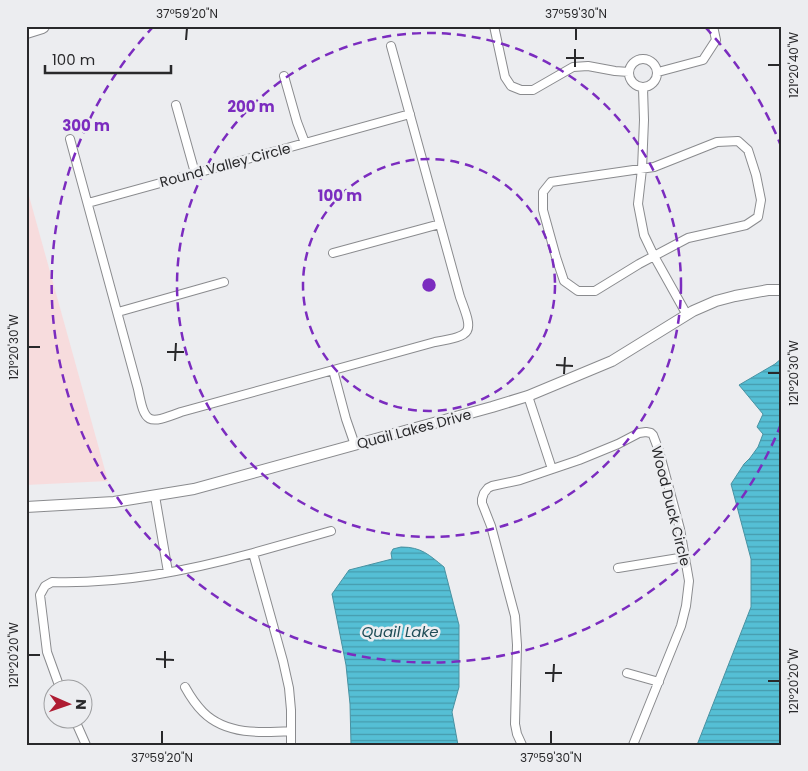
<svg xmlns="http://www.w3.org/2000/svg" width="808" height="771" font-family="Poppins,sans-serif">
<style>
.commercial{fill:#f7dcdd}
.water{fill:url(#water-rules);stroke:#4892a2}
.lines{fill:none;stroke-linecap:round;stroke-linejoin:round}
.minor-casing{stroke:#8a8b8e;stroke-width:10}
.secondary-casing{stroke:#8a8b8e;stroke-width:12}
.motorway-casing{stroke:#8a8b8e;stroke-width:16}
.minor{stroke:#fff;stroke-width:8}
.secondary{stroke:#fff;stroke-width:10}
.motorway{stroke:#fff;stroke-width:14}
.ticks{fill:none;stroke:#29292b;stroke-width:2}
.ring{fill:none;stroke:#7b2cbf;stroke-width:2.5;stroke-dasharray:9 6}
.labels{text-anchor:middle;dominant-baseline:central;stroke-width:5;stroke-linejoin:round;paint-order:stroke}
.street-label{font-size:14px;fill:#29292b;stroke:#ecedf0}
.water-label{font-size:15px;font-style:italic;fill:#1f4d57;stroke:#ecedf0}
.centre{fill:#7b2cbf;stroke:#ecedf0;stroke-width:2.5}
.ring-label{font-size:15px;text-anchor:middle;font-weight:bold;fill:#7b2cbf;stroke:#ecedf0;stroke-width:5;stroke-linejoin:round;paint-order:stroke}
.neatline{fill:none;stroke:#29292b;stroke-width:2}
.ticks-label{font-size:12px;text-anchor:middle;fill:#29292b}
</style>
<defs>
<pattern id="water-rules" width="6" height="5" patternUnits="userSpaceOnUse" patternTransform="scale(1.25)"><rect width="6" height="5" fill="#55bfd5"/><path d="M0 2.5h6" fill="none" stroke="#469bad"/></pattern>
</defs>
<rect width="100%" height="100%" fill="#ecedf0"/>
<path class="commercial" d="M26,185L108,481L26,485Z"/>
<path class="water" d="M782,358V745H697L751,607V559L731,484L744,464L750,458L758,447L763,434L757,427L763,414L739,385L775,364Z
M401,547C422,547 429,555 444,567L459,625V687L452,712L458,745H351L350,704L346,665L332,594L349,570L392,559L391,553L393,549Z"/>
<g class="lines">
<defs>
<path id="minor" d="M494,26L505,77L511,86L521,90H533L573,67L588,66L615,71L629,72
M629 73a14 14 0 1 1 28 0a14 14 0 1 1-28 0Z
M658,72L703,60L716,40L713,26
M284,76L297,122L305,143
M643,88L644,120L642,169L638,204L644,235L654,256L687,315
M176,105L195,173
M70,139L138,389C145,424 147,425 181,412L435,342C473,335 474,334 460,297L391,46
M738,141L748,150L756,175L761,200L758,217L746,225L688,238L639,264L595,291H578L564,281L556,257L543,210V192L551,182L654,167L717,142Z
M88,203L410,114
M333,253L440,224
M118,312L224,282
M333,370L346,419L355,445
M528,396L552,469
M155,496L168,572
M253,553L331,531
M618,568L685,557
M627,673L659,682
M185,687C190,696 196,705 203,712C226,735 261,733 291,731
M60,688L47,652L40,595L45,586L52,582C121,584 187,571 253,553L283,661L289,688L291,710V745
M74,718L86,745
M522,745L517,734L515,724L517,645L515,616L491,526L482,503V499L484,493L488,488L492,486L520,480L579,460L618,444L639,433L646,432L651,433L653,435L659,451L680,529L689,581L686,606L681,626L633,745"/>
<path id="secondary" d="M26,507L114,502L194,489L492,407L528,396L612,361L693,311L716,301L735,296L768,290H782"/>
<path id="motorway" d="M26,31L42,26"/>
</defs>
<use href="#minor" class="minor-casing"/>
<use href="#secondary" class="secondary-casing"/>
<use href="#motorway" class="motorway-casing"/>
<use href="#minor" class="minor"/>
<use href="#secondary" class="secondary"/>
<use href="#motorway" class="motorway"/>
</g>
<path class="ticks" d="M186,40L187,28M576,40V28M566,58H584M768,65H780M575,67V49M28,347H40M167,352H184M175,361L176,343M556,365L573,366M768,373H780M564,374L565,357M28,655H40M156,659L174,660M165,668V651M545,673H562M768,681H780M553,682L554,664M162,744V731M551,744V731"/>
<g class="ring">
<circle cx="429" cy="285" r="126"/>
<circle cx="429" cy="285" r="252"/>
<path d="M781 424A378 378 0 1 1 153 27M705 27A378 378 0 0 1 781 146"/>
</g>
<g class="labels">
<g class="street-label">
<text transform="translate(225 165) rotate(-15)">Round Valley Circle</text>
<text transform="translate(414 429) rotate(-15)">Quail Lakes Drive</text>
<text transform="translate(671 506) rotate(76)">Wood Duck Circle</text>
</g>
<g class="water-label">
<text x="400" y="631">Quail Lake</text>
</g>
</g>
<circle cx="429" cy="285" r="8" class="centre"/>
<g class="ring-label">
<text x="251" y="112">200 m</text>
<text x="86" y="131">300 m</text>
<text x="340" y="201">100 m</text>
</g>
<rect width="808" height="771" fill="none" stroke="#ecedf0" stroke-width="55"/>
<g transform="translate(68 704) rotate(92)"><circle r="24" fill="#ecedf0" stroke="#9e9fa1"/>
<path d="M0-4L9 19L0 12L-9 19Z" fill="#af1c32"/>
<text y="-8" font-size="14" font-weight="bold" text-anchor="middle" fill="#29292b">N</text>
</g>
<path d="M45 65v8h126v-8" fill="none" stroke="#29292b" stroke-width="2.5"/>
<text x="52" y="65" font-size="15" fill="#29292b" stroke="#ecedf0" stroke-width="4" paint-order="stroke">100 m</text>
<rect x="28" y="28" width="752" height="716" class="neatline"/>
<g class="ticks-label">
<text x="187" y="18">37°59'20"N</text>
<text x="576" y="18">37°59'30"N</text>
<text transform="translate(794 65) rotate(-90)" y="4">121°20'40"W</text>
<text transform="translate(14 347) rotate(-90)" y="4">121°20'30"W</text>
<text transform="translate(794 373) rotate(-90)" y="4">121°20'30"W</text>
<text transform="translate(14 655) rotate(-90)" y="4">121°20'20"W</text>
<text transform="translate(794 681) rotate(-90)" y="4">121°20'20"W</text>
<text x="162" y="762">37°59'20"N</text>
<text x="551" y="762">37°59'30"N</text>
</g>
</svg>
